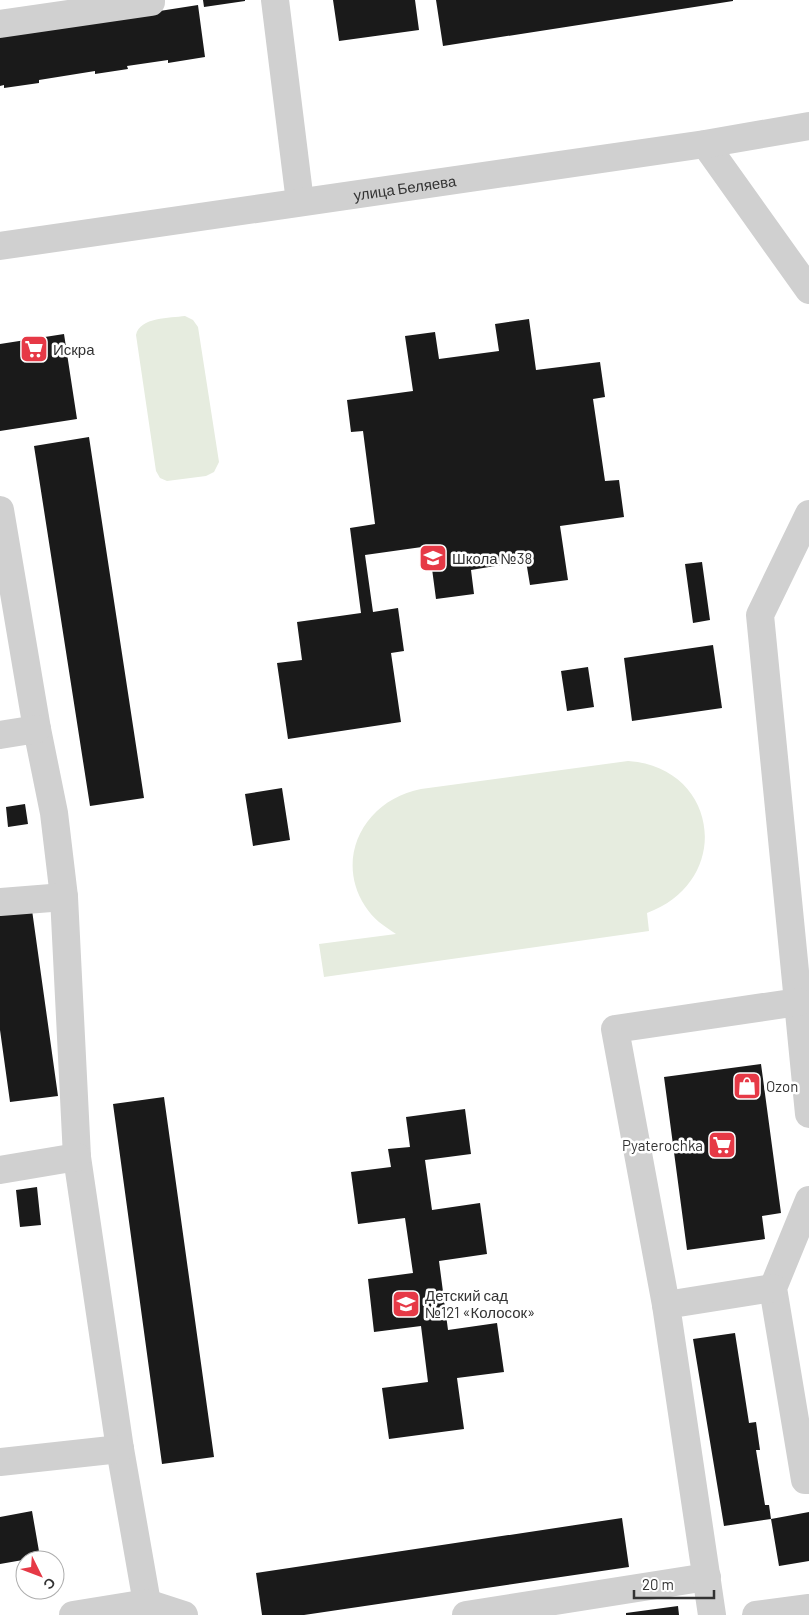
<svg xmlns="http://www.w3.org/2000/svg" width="809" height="1615" font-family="Barlow,sans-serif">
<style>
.green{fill:#e6ecdf}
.building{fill:#1a1a1a}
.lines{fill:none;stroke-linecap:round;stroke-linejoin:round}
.minor{stroke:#d0d0d0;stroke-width:28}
.labels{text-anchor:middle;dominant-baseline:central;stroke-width:5;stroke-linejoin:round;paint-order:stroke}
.street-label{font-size:15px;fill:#333;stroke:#fff}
.poi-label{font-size:15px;fill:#333;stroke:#fff;text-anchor:start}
</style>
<rect width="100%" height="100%" fill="#fff"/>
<path class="green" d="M185,316L193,320L198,327L219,462L214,472L206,476L167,481L160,478L156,471L136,335C140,317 170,318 185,316Z
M628,761C719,767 734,881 647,913L649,931L324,977L319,944L396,934C384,926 373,919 365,906C333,856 367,799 421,789Z"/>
<path class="building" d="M203,0H245V1L204,7Z
M333,0H415L419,30L339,41Z
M436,0H733V1L443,46Z
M198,5L205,57L168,63V60L127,66L128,69L95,74V71L39,80V83L4,88V85L0,86V36Z
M529,319L536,370L600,362L605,397L593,399L605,481L619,480L624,517L560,526L568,580L530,585L526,561L471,570L474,594L436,599L429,546L365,555L373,612L398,608L404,651L391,653L401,722L288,739L277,663L302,660L297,622L361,613L350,528L375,524L363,431L351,432L347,400L413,391L405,336L435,332L439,359L499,351L495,324Z
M64,334L77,419L0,431V344Z
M89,437L144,798L90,806L34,446Z
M702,562L710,620L693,623L685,564Z
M713,645L722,708L632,721L624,658Z
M588,667L594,707L567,711L561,671Z
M282,788L290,840L253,846L245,794Z
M25,804L28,824L8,827L6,807Z
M32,910L58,1096L10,1102L0,1030V915Z
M761,1064L781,1213L762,1216L765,1239L687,1250L664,1077Z
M164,1097L214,1457L162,1464L113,1104Z
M465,1109L471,1154L425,1160L432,1210L480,1203L487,1254L439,1261L448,1330L497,1323L504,1372L457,1378L464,1429L389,1439L382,1388L428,1382L421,1326L374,1332L368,1279L413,1273L405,1218L358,1224L351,1172L391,1167L388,1149L410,1147L406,1117Z
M37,1187L41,1225L20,1227L16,1190Z
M735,1333L749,1423L756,1422L760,1450H756L765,1505H769L771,1519L724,1526L693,1339Z
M32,1511L40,1557L0,1564V1517Z
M809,1512V1561L779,1566L771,1519Z
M622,1518L629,1567L304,1615H262L256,1573Z
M678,1606L679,1615H626V1613Z"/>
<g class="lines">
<g class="minor">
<path d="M275,0L300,202"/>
<path d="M0,24L151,2V0"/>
<path d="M705,144L809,290"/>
<path id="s1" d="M0,246L705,144L809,126"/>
<path d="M0,510L37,729L54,813L64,897L77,1157L120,1449L147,1603"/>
<path d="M809,514L760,615L809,1114"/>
<path d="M0,735L37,729"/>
<path d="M0,902L64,897"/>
<path d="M0,1170L77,1157"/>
<path d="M809,1200L773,1288L805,1480H809"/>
<path d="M666,1305L615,1029L798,1002"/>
<path d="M0,1462L120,1449"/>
<path d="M73,1615L147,1603L184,1615"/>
<path d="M466,1615L707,1577"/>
<path d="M712,1615L666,1305L773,1288"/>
<path d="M756,1615L809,1608"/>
</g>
</g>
<defs>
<symbol id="supermarket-square" viewBox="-11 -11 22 22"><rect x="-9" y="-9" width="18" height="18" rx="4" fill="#e63946" stroke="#fff"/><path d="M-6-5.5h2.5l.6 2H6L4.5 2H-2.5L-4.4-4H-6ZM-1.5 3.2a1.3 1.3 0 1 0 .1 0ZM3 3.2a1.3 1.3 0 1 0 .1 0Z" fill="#fff"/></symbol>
<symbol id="school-square" viewBox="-11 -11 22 22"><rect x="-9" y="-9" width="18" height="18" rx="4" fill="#e63946" stroke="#fff"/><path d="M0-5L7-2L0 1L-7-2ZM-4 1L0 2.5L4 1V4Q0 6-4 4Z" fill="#fff"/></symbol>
<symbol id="shop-square" viewBox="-11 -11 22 22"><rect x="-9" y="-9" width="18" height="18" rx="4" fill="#e63946" stroke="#fff"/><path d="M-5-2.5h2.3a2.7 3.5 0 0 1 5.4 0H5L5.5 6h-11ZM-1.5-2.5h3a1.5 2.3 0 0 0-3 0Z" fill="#fff"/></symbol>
</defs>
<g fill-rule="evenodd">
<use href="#supermarket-square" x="18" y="333" width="32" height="32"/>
<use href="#school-square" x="417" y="542" width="32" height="32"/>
<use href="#shop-square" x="731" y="1070" width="32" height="32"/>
<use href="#supermarket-square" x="706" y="1129" width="32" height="32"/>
<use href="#school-square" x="390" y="1288" width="32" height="32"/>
</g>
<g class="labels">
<g class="street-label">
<text stroke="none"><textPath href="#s1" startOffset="409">улица Беляева</textPath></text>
</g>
<g class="poi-label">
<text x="53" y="349">Искра</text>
<text x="452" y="558">Школа №38</text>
<text x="766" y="1086">Ozon</text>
<text x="703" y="1145" text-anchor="end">Pyaterochka</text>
<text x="425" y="1295">Детский сад<tspan x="425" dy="17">№121 «Колосок»</tspan></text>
</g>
</g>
<g transform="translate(40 1575) rotate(132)"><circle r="24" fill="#ffffff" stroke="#adadad"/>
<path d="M0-4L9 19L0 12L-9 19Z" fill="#e63946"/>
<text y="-8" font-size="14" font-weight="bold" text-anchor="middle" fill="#333333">С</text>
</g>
<path d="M634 1590v8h80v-8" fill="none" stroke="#333333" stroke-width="2.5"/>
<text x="642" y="1590" font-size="15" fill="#333333" stroke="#ffffff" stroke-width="4" paint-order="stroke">20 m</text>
</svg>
